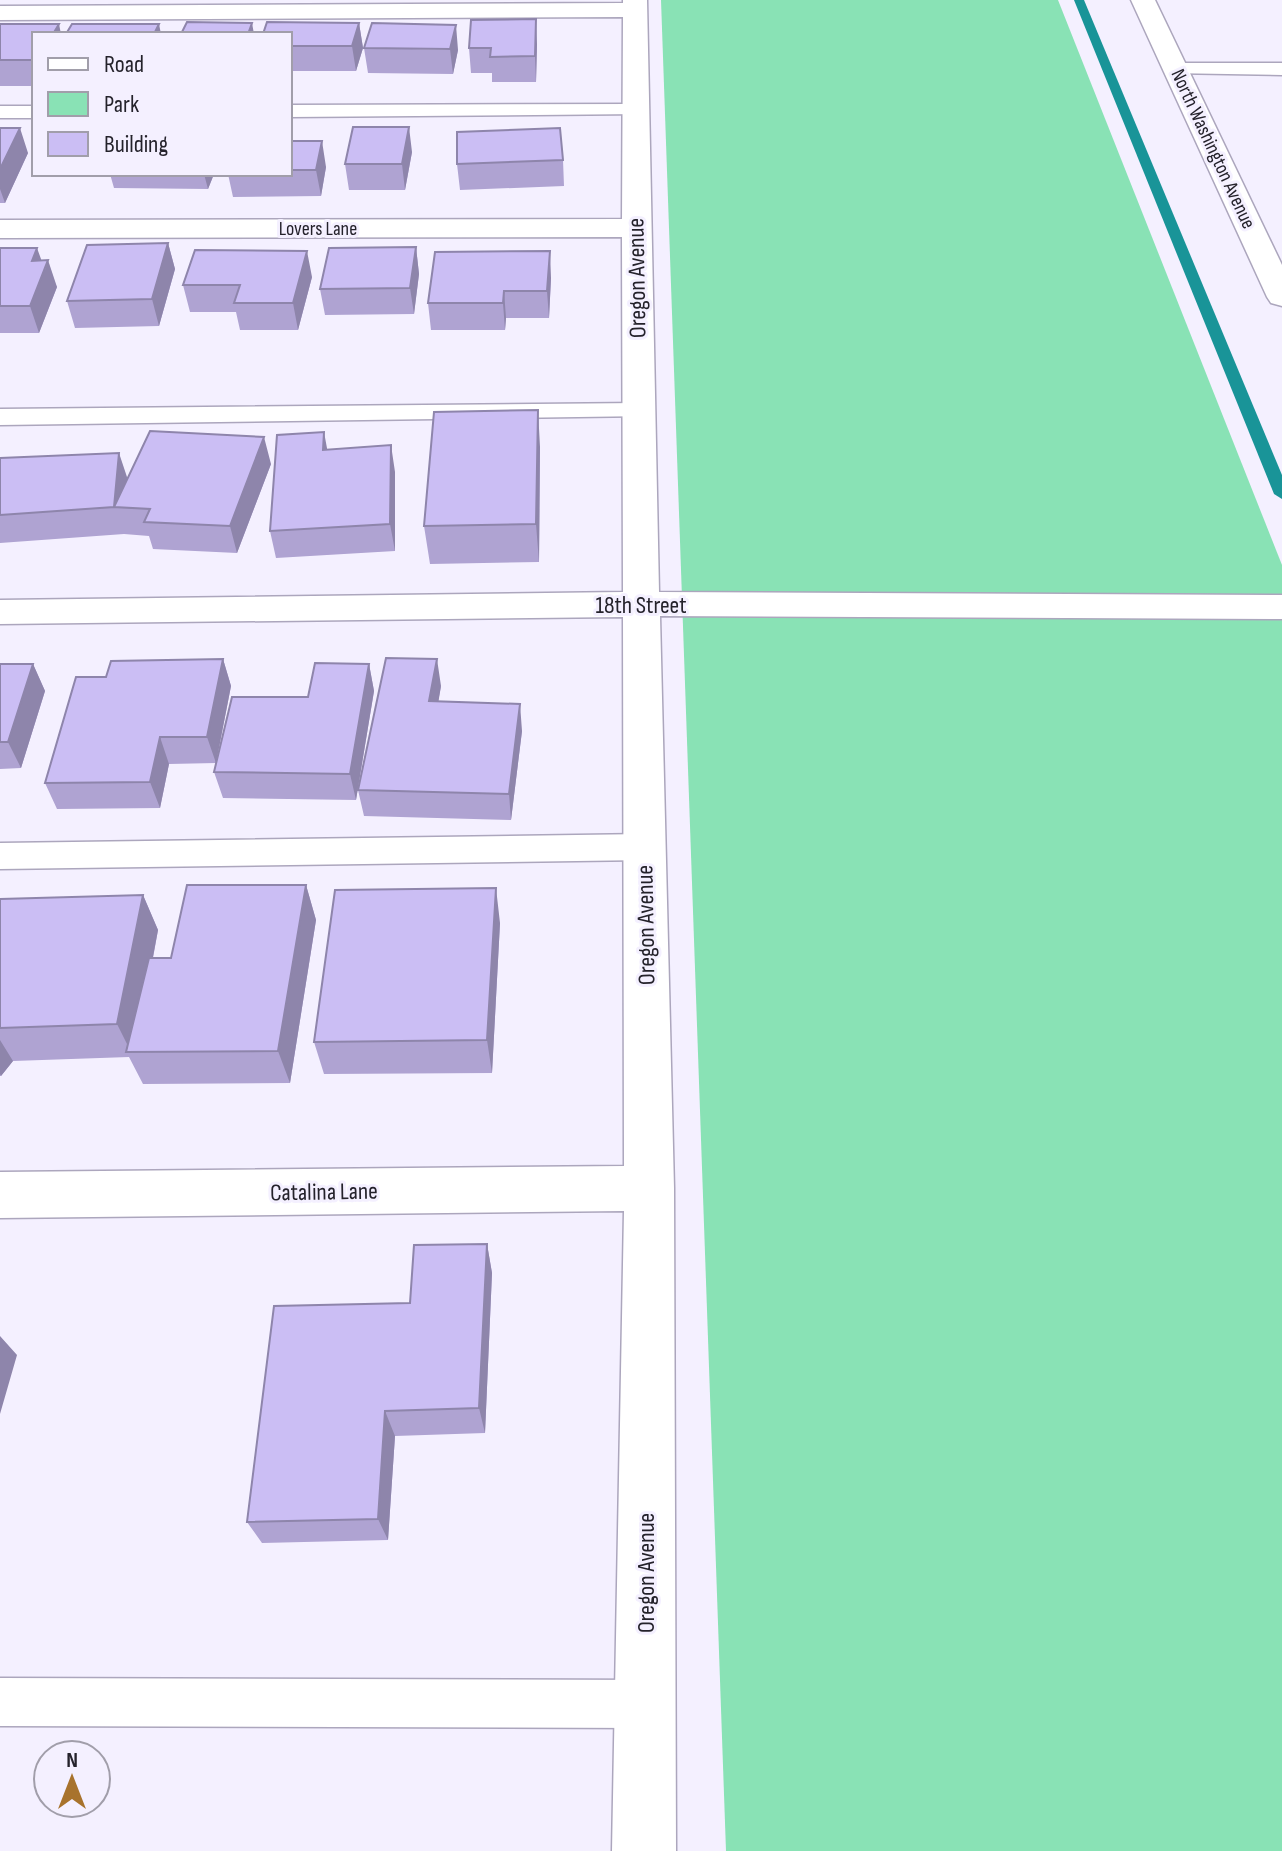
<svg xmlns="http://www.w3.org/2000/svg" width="1282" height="1851" font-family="'Sofia Sans Condensed',sans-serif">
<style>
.green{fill:#89e2b5}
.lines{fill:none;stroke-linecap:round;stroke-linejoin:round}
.stream{fill:#199498;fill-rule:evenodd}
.service-casing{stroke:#aca6bd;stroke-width:3}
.minor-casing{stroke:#aca6bd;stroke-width:3}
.secondary-casing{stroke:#aca6bd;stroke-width:3}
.service{fill:#fff;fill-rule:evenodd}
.minor{fill:#fff;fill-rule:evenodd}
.secondary{fill:#fff;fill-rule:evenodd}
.wall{fill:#afa3d2}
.shaded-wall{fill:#8e85ab}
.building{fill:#cbbef4;stroke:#8e85ab;stroke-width:2}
.labels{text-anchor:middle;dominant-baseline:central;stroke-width:6;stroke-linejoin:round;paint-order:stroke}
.far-street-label{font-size:20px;fill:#24222b;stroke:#f4f0ff}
.street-label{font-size:24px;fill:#24222b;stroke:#f4f0ff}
</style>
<rect width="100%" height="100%" fill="#f4f0ff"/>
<path class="green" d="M661,0H1058L1282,565V1851H726Z"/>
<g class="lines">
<path class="stream" d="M1074,0H1084L1282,475V499L1274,494Z"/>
<defs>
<path id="service" d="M1175,63H1282V75L1168,73L1165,69Z
M636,104L643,106L646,110L643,114L290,117V105Z
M0,106H34V118H0Z
M639,403L648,406L652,411L648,416L0,425V409Z
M645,834L657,838L661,847L657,856L645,860L0,869V843Z
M0,1678L646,1680L663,1687L670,1704L663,1721L646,1728L0,1726Z"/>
<path id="minor" d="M623,0H647L659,592L1282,595V619L660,616L674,1188L676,1851H612L624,1211L0,1218V1172L624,1166L623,617L0,624V600L623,592L622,237L0,238V220L622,219L623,17L0,20V6L623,3Z"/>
<path id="secondary" d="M1131,0H1155L1282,265V306L1271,303L1267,297Z"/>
</defs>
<use href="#service" class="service-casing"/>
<use href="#minor" class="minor-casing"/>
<use href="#secondary" class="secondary-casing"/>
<use href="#service" class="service"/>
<use href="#minor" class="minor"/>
<use href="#secondary" class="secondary"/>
</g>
<path class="wall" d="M359,23L363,48L356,71H290V34Z
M0,24L34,34V86H0Z
M537,44L536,82H492V73H471L469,48Z
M364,48L458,50L453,74L368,73Z
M0,128L28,153L5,203H0Z
M290,141L326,167L321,196L233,197L228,174H290Z
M412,152L405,190H349L345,164Z
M563,160L564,186L460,190L457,164Z
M110,174H214L208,189L114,188Z
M168,243L175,269L159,326L75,328L67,301Z
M416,247L419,274L414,314L325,315L320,289Z
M0,248L41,260L57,287L39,333H0Z
M312,277L298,330H240L236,312H190L183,285Z
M551,278L549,318H506L505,330H431L428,303Z
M540,447L539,562L430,564L424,526Z
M327,449L395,472V551L276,558L270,531Z
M0,458L128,479L271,464L237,553L153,549L149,536L124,534L0,543Z
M223,659L231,686L216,763L169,764L160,808L57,809L45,783L106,677Z
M0,664H33L45,691L21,768L0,769Z
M369,664L374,691L356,800L223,798L214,772Z
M441,686L438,702L522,731L511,820L364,816L358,790Z
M306,885L316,920L290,1083L143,1084L129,1057L13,1061L1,1076H0V899L143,895L158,930L153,958H171Z
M500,923L492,1073L324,1074L314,1042Z
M487,1244L492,1273L485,1433L395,1436L388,1540L262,1543L247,1522L410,1303Z"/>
<path class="shaded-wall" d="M536,19L537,44L536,82L535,56Z
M252,23L254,34H248Z
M359,23L363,48L356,71L352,46Z
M59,24L61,34H53Z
M159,24L161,34H154Z
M456,25L458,50L453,74L450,49Z
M409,127L412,152L405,190L402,164Z
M20,128L28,153L5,203L0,189V169Z
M322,141L326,167L321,196L316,170Z
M204,174H214L208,189Z
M168,243L175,269L159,326L152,299Z
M416,247L419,274L414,314L410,288Z
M37,248L45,270L48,260L57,287L39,333L30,306L32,261Z
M307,251L312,277L298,330L293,303Z
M550,251L551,278L549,318L547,291Z
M504,291L506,318L505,330L503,303Z
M538,410L540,447L539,562L536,524Z
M324,432L329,459L323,450Z
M264,437L271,464L237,553L230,526Z
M391,445L395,472V551L390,524Z
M119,453L128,480L114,507Z
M223,659L231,686L216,763L207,737Z
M437,659L441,686L434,728L429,701Z
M33,664L45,691L21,768L8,742Z
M369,664L374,691L356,800L350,774Z
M520,704L522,731L511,820L509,794Z
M160,737L169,764L160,808L150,782Z
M306,885L316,920L290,1083L278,1051Z
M496,888L500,923L492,1073L487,1040Z
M143,895L158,930L135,1052H131L117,1024Z
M0,1040L13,1061L1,1076L0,1074Z
M487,1244L492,1273L485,1433L479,1408Z
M0,1336L17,1355L0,1414Z
M385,1411L395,1436L388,1540L378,1519Z"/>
<path class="building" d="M536,19L535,56L490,57L491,48H469L471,20Z
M187,22L252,23L248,34H181Z
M267,22L359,23L352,46H290V34H263Z
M372,23L456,25L450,49L364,48Z
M0,24H59L53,34H34V60H0Z
M72,24H159L154,34H66Z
M353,127H409L402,164H345Z
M0,128H20L0,169Z
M560,128L563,160L457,164V132Z
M290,141H322L316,170H290Z
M168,243L152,299L67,301L87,245Z
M416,247L410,288L320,289L329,248Z
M0,248H37L32,261L48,260L30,306H0Z
M195,250L307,251L293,303H234L240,285H183Z
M550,251L547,291H504L503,303H428L435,252Z
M538,410L536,524L424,526L434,412Z
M150,431L264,437L230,526L144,522L150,509L114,507Z
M324,432L323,450L391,445L390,524L270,531L277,435Z
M119,453L114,507L0,515V458Z
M386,658L437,659L429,701L520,704L509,794L358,790Z
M223,659L207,737H160L150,782L45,783L76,677H106L111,661Z
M315,663L369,664L350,774L214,772L232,697H308Z
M0,664H33L8,742H0Z
M187,885H306L278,1051L126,1052L149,958H171Z
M496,888L487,1040L314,1042L335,890Z
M143,895L117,1024L0,1028V899Z
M487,1244L479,1408L385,1411L378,1519L247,1522L274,1306L410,1303L414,1245Z"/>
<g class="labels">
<g class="far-street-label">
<text transform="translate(1213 149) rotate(65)">North Washington Avenue</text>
<text x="318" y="229">Lovers Lane</text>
</g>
<g class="street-label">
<text transform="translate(637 278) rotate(-91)">Oregon Avenue</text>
<text x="641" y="605">18th Street</text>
<text transform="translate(646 925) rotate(-91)">Oregon Avenue</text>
<text transform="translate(324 1192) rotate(-1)">Catalina Lane</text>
<text transform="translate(646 1573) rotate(-90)">Oregon Avenue</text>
</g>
</g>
<rect x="32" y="32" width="260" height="144" fill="#f4f0ff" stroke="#a19eaa" stroke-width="2"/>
<rect x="48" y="58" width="40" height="12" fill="#ffffff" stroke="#a19eaa" stroke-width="2"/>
<text x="104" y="72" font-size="24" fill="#24222b">Road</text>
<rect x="48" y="92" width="40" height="24" fill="#89e2b5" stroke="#a19eaa" stroke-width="2"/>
<text x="104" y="112" font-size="24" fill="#24222b">Park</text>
<rect x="48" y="132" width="40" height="24" fill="#cbbef4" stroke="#a19eaa" stroke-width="2"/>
<text x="104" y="152" font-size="24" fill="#24222b">Building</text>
<g transform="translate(72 1779)"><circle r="38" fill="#f4f0ff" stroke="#a19eaa" stroke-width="2"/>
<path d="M0-6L14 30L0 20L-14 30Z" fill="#a8732d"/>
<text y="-12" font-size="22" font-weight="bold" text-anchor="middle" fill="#24222b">N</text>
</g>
</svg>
